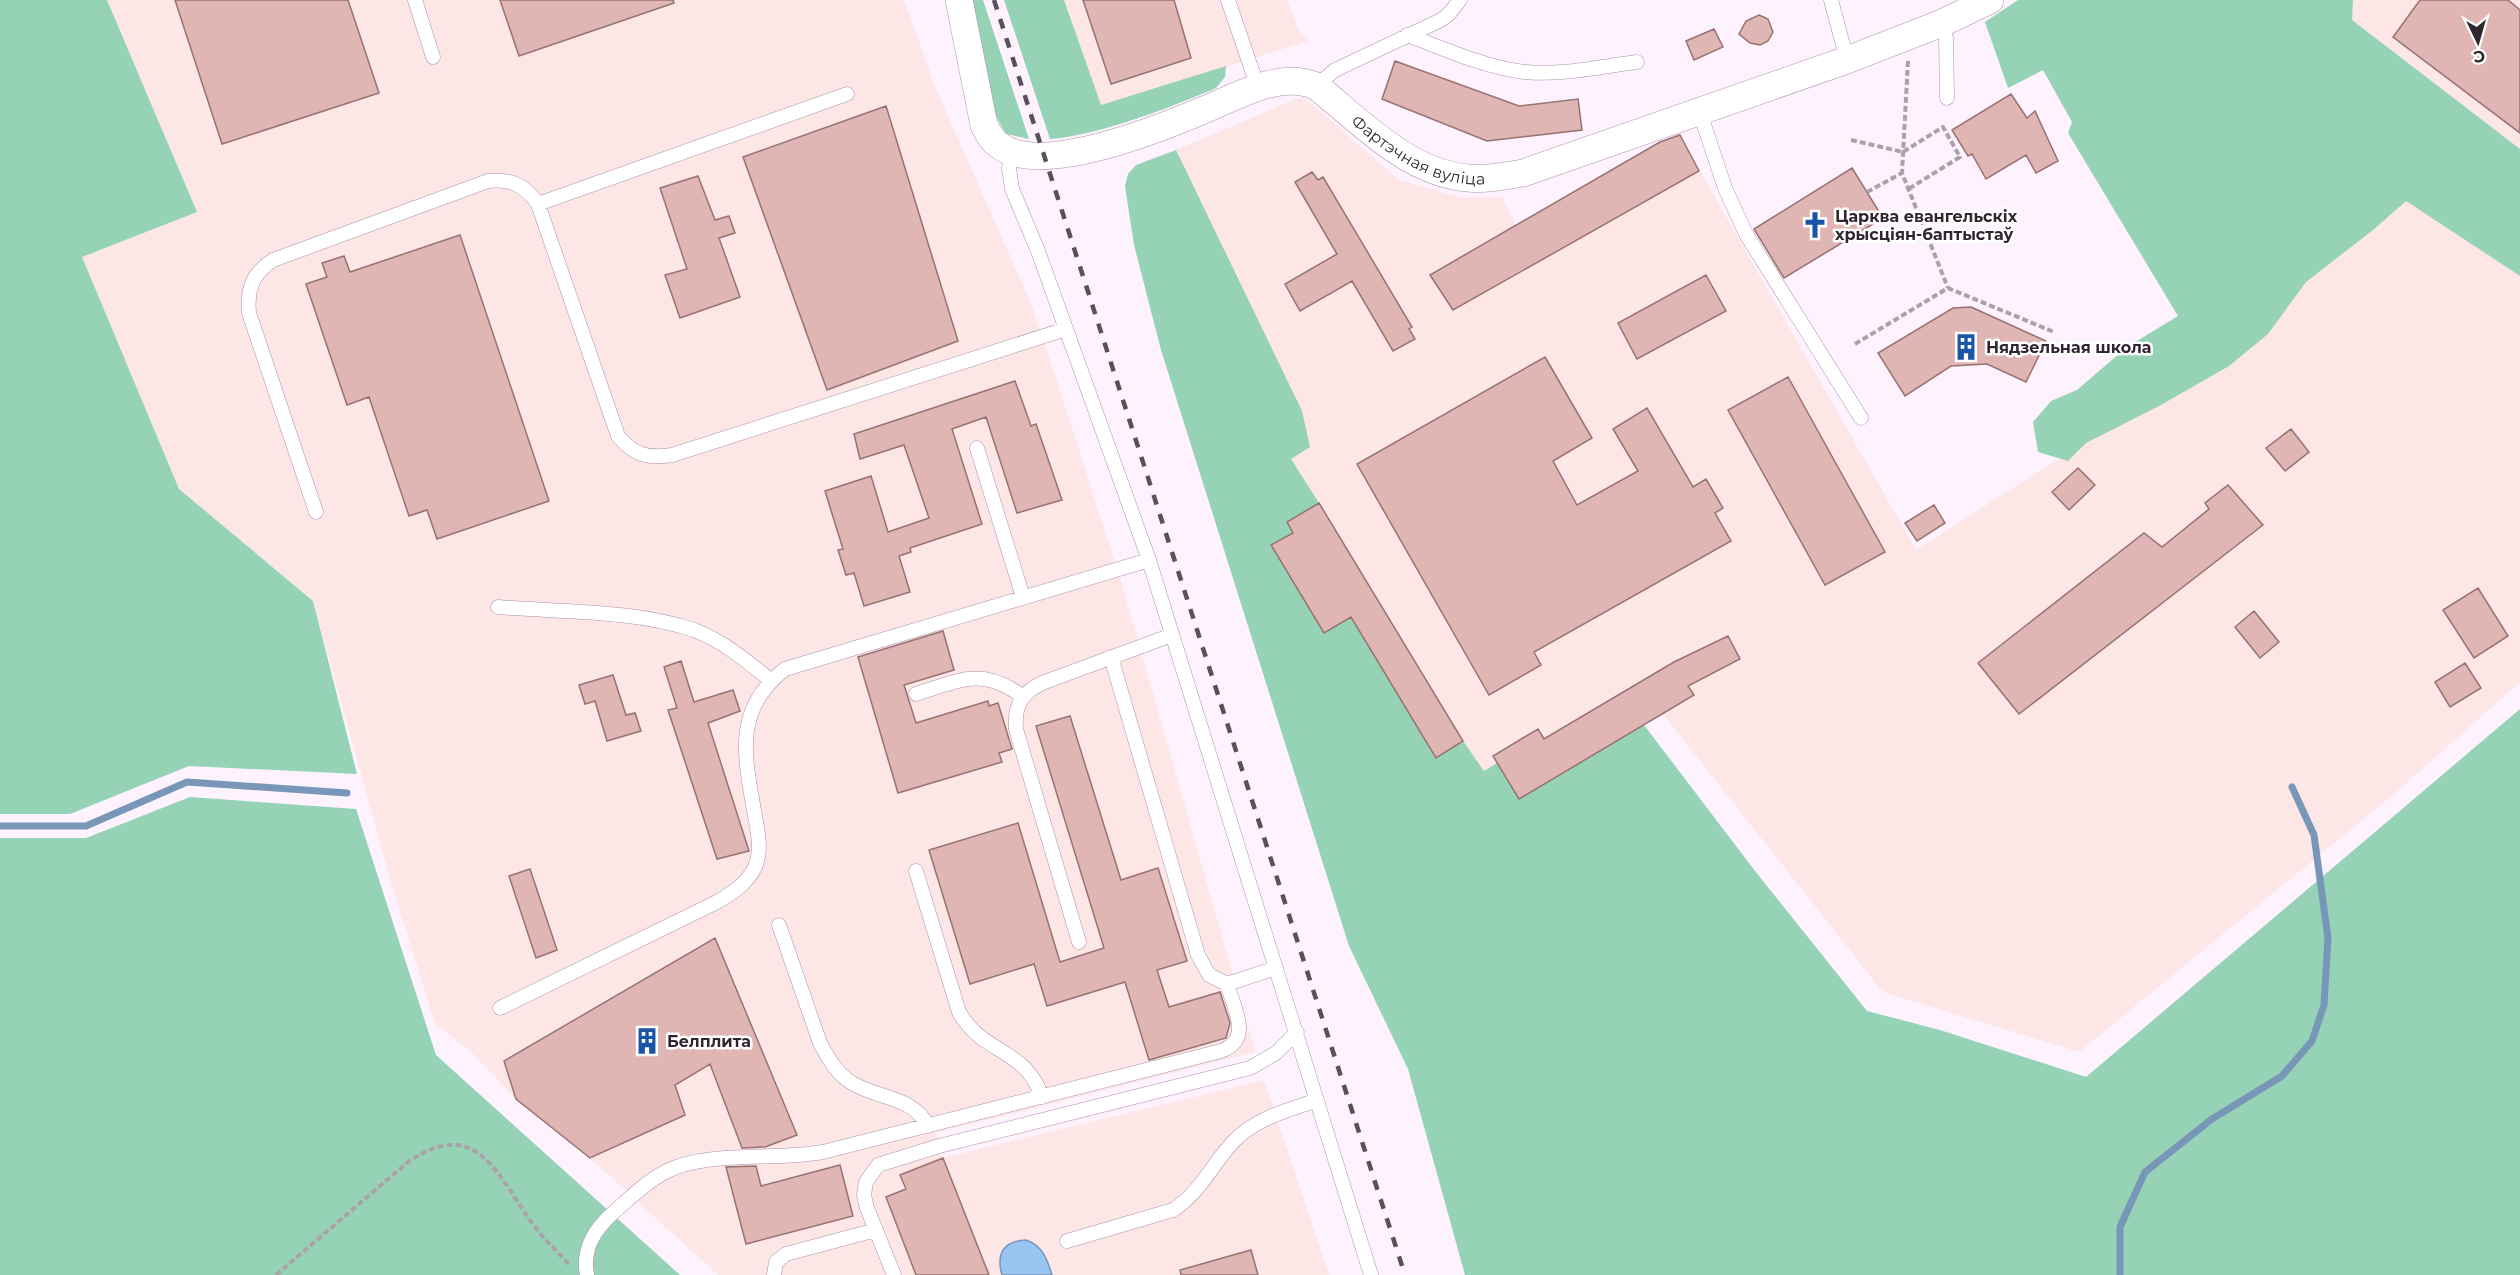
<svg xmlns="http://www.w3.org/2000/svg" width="2520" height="1275" font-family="Montserrat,sans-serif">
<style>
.industrial{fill:#fce6e6}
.green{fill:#96d2b5}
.water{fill:#97c6f2;stroke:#7896b8;stroke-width:1.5}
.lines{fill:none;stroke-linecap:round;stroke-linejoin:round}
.stream{stroke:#7896b8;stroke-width:7}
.building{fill:#dfb6b4;stroke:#987270;stroke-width:1.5}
.service-casing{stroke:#ab91ab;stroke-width:15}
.minor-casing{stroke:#ab91ab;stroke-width:28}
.path{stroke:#aba1ab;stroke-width:4;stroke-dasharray:6 3;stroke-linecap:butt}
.service{stroke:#fff;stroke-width:14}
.minor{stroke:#fff;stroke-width:27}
.rail{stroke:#5a505a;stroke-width:4.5;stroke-dasharray:10 10;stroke-linecap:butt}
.labels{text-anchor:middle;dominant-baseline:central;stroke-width:5;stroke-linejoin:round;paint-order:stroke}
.street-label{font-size:16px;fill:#302630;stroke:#fff}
.poi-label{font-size:16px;font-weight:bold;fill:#302630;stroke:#fff;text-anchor:start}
</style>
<rect width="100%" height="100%" fill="#fdf2fd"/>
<path class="industrial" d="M107,0H904L936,89L1032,306L1054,372L1121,581L1255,1052L936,1133L943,1158L1264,1080L1329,1275H718L590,1158L516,1099L471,1052L435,1023L393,889L313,601L179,489L81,257L197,212Z
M1064,0H1287L1300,33L1308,41L1101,106Z
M2353,0H2520V149L2352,20Z
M1303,96L1399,180L1462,198L1502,197L1516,226L1678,132L1916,550L2207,364L2361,171L2520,276V682L2394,794L2079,1052L1883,992L1663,714L1519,799L1497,763L1484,771L1436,758L1271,545L1287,522L1291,459L1176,150Z"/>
<path class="green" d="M0,0H107L197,212L82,257L179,489L313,601L357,774L189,766L70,814H0Z
M966,0H983L1029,139L1006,134L992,109Z
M1004,0H1064L1101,105L1226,66L1225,77L1216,88C1172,107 1096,136 1050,139Z
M2018,0H2353L2352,20L2520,149V276L2406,201L2373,230L2306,282L2268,334L2229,366L2161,405L2086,443L2068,461L2038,452L2033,422L2051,401L2077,390L2127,347L2178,316L2068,133L2072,122L2043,70L2008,88L1985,22Z
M1176,150L1302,411L1310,447L1291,459L1319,503L1287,522L1293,533L1272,545L1351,617L1436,758L1463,741L1484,771L1497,763L1519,799L1644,725L1755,871L1867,1011L1940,1030L2086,1077L2520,709V1275H1465L1408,1069L1349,946L1161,350L1134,245L1125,186L1128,174L1136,165Z
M190,797L356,809L436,1055L680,1275H0V838H86Z"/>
<path class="water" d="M1026,1240C1043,1246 1047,1259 1052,1275H1002C996,1254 1003,1241 1026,1240Z"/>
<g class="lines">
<path class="stream" d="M0,826H86L187,782L347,793
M2120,1275V1227L2145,1172L2212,1119L2282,1076L2312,1041L2324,1005L2328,938L2314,835L2292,787"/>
</g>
<path class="building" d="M175,0H348L379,93L222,144Z
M500,0H673L674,3L519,56Z
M1083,0H1174L1191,58L1111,84Z
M2420,0H2508L2520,10V133L2393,37Z
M1759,15L1768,19L1773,32L1768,41L1760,45L1750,43L1739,34L1746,21Z
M1714,29L1723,47L1694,60L1686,41Z
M1395,61L1519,106L1578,99L1582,130L1487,141L1382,99Z
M2011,94L2027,118L2035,111L2058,161L2036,173L2026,155L1986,179L1972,154L1968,156L1952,130Z
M886,106L958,341L827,390L743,157Z
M1680,135L1699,171L1453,310L1430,275L1660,142Z
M1852,168L1883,218L1784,278L1754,229Z
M1312,172L1318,180L1323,177L1412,327L1409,329L1415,339L1393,351L1352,281L1300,311L1285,284L1337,254L1295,182Z
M698,176L715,220L729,216L735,233L719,238L740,297L680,318L665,275L687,269L660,188Z
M460,235L549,501L437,539L427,510L409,516L369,397L347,405L306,284L327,277L322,263L344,256L350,272Z
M1706,275L1726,311L1637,359L1618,323Z
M1971,307L2046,341L2026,382L1987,364L1951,366L1905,396L1878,353L1953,308Z
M1545,357L1592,438L1553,461L1577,505L1638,471L1613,429L1647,408L1693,487L1706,479L1723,508L1715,513L1731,541L1534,652L1541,665L1489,695L1357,464Z
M1788,377L1885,552L1825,585L1728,410Z
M1015,381L1031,426L1036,424L1062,500L1017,513L986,417L952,429L982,524L910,548L911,552L899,556L910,592L864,606L854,573L846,575L838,550L843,549L825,491L871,476L888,532L929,518L904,445L860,459L854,434Z
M2291,429L2309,452L2285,471L2266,448Z
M2078,468L2095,485L2069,510L2052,492Z
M2228,485L2263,525L2019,714L1978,663L2144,533L2162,547L2209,509L2205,503Z
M1319,503L1463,741L1436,758L1351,617L1324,633L1271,545L1293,533L1287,522Z
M1934,505L1945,523L1917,541L1905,523Z
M2478,588L2508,636L2474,658L2443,610Z
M2254,611L2279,642L2260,658L2235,627Z
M943,631L954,670L904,685L916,723L988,701L989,706L998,703L1012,749L999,753L1002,762L898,793L858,657Z
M1728,636L1740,659L1688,686L1694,695L1519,799L1493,756L1538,729L1544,739L1674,662Z
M681,661L694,702L733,690L740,711L708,723L749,851L717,859L668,710L677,708L664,667Z
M2465,663L2481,688L2450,707L2435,682Z
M613,675L626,715L635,713L641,731L607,741L595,701L585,704L579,685Z
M1070,716L1121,880L1158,868L1187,961L1157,970L1169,1007L1220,992L1230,1023L1226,1038L1149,1060L1125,982L1047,1006L1034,964L970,984L929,850L1018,823L1060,962L1104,948L1036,726Z
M530,869L557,950L536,958L509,876Z
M715,938L797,1135L765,1147L742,1148L710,1064L675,1085L685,1115L590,1158L516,1099L504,1061Z
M943,1158L989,1275H916L886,1197L906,1189L900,1175Z
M840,1165L853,1216L746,1244L726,1167L756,1166L761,1186Z
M1251,1250L1258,1275H1181L1180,1270Z"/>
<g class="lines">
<defs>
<path id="service" d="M415,0L433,57
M1228,0L1258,88
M1831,0L1847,60
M1942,23L1946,38L1947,98
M1407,35C1443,48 1479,65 1517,71C1557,77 1597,67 1637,62
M1316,86L1335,70L1439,21L1448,15L1460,0
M1699,110L1725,188L1746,234L1861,418
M1012,152L1009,168L1012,189L1038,251L1149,560L1371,1275
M538,204L847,94
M977,448L1023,597
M316,512L249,313C247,289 252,274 273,260L488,181C511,179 524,184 538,204L618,436C634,455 648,459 672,455L1066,329
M498,607C560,612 635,610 694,630C723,641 747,661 770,680
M1111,657L1198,955L1209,975L1227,984
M916,694C960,680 982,667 1022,696
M916,871L959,1012C983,1055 1025,1047 1042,1097
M779,925L820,1043C828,1058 837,1074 852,1083C878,1099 913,1096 928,1126
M1079,942L1016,729C1014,705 1022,693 1042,683L1172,635
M500,1008L715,903C731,894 747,884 755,867C762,851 758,832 755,816C745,758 732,710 785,669L1149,560
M1067,1241L1173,1210C1201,1192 1212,1164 1234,1141C1256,1118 1289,1110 1317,1100
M587,1275C582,1248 595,1229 614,1212C630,1198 646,1182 665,1172C707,1150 774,1161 823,1152L1221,1051C1253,1040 1234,1008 1227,984L1276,968
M774,1275L776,1262L786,1254L876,1230
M894,1275L867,1208L864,1195L866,1182L878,1165L939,1146L1250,1068L1276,1053L1297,1032"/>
<g id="minor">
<path id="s1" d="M959,0L984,125C988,133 992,141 1000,146C1041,176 1156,130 1199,112C1235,98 1278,70 1316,86C1361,122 1408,173 1468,178C1487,180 1505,176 1523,173L1847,60L1942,23L1990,0"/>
</g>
</defs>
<use href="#service" class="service-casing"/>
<use href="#minor" class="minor-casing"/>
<path class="path" d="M1908,61L1902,173L1948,288
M1851,140L1903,152L1943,127L1960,157L1910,188
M1867,192L1902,173
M1855,344L1948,288L2054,332
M276,1275L408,1162C476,1115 497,1174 532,1223C543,1238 556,1251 569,1264"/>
<use href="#service" class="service"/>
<use href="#minor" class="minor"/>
<path class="rail" d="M994,0L1405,1275"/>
</g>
<defs>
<symbol id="church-bare" viewBox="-9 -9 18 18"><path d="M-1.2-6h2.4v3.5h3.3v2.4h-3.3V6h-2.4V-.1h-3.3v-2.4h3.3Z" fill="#1a55a7" stroke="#fff" stroke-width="2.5" paint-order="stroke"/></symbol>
<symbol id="building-bare" viewBox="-9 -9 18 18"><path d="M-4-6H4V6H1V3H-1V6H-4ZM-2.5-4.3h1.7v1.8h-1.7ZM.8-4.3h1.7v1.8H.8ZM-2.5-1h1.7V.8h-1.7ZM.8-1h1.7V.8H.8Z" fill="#1a55a7" stroke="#fff" stroke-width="2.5" paint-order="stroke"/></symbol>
</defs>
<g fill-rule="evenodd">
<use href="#church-bare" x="1796" y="206" width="38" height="38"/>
<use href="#building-bare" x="1947" y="328" width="38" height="38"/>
<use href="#building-bare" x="628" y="1022" width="38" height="38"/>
</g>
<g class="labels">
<g class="street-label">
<text stroke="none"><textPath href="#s1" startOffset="609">Фартэчная вуліца</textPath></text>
</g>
<g class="poi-label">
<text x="1835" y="216">Царква евангельскіх<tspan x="1835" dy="18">хрысціян-баптыстаў</tspan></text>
<text x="1986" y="347">Нядзельная школа</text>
<text x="667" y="1041">Белплита</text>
</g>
</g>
<g transform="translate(2478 42) rotate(175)" stroke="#ffffff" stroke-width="4.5" paint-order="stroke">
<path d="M0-4.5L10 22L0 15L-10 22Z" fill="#302630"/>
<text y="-9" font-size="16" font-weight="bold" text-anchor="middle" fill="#302630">С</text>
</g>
</svg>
